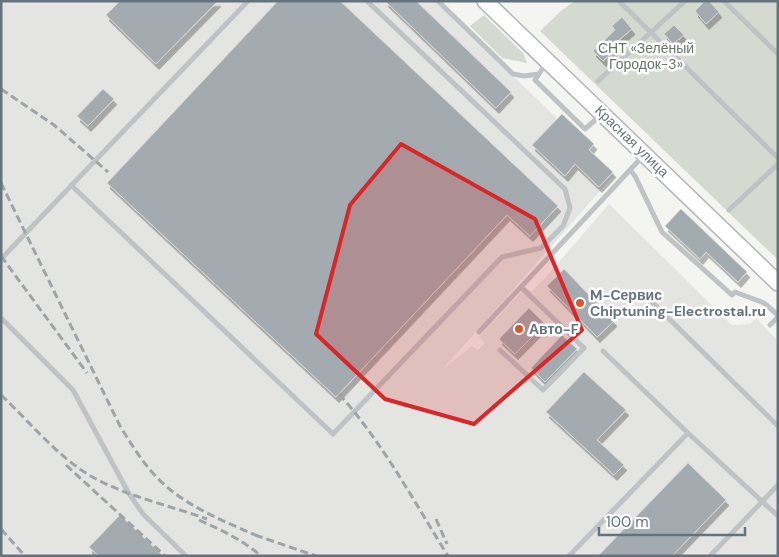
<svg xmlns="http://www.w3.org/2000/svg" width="779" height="557" font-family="'DM Sans',sans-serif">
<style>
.built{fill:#e4e5e3}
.green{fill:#d5dad1}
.building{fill:#a4abb0;stroke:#d5d5d3;filter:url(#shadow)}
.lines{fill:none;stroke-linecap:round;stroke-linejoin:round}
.secondary-casing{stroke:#b2b6ba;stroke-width:18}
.service{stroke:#bfc3c6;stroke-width:5}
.secondary{stroke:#fff;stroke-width:15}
.rail{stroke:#9fa4a9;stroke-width:3;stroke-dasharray:8 4;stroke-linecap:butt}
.marked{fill:#d62828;fill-opacity:0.2;stroke:#d62828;stroke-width:4;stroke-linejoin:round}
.poi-dot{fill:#d5572f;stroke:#fff;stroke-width:2}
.labels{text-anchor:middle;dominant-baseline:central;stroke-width:5;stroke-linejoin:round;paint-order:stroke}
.park-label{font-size:14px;fill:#677663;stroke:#fff}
.street-label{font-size:14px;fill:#65737f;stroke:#fff}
.poi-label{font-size:14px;font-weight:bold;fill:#65737f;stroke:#fff;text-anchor:start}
</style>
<defs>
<filter id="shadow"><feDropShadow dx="3" dy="5.5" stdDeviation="0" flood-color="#0004"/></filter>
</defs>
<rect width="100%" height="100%" fill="#f4f4f0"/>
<path class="built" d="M1,1H435L615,174L443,369L472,346L478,350L485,343L479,337L526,287L531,292L546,277L609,204L732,325L750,324L756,318L778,341V556H1Z"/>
<path class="green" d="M575,1H778V260L540,31L562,10Z
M484,15L523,53L527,63L502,58L470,26Z"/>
<path class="building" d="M120,1H218L156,64L106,15Z
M278,1H340L558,206L530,236L507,215L336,397L107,183Z
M385,1H416L511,92L496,108Z
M705,1H709L719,12L706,24L695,11Z
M622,17L632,29L612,46L615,50L603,61L593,51L615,30L612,26Z
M674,25L684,35L673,44L664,34Z
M103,89L114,99L88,126L77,116Z
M562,114L594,144L589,150L613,172L599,187L575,164L565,176L532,145Z
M681,209L747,272L738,282L706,252L700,259L665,226Z
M564,269L614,321L597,337L547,286Z
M529,308L545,324L515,354L499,339Z
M562,335L577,349L545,382L531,368Z
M584,372L626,410L597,440L624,465L614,475L546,412Z
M688,463L726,500L672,556H598Z
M120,515L163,556H99L89,547Z"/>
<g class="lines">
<defs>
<path id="secondary" d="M485,1L778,283"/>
</defs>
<use href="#secondary" class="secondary-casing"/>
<path class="service" d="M438,1L513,74L524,76L539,74
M619,1L778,158
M724,1L778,54
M546,63L535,80L585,129L601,115
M598,81L685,1
M630,170L635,176L662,232L732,295L735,292L764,303L778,315
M71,185L333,434L502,257L541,248L563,226L570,208L565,189L367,1
M729,210L778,164
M1,259L248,1
M650,300L778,426
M1,318L73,390L128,492L143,514L186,556
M770,325L778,317
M479,332L643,156
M500,350L543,390L584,348L521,287
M603,351L688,433L778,516
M569,556L688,433
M710,556L778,485"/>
<use href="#secondary" class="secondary"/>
<path class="rail" d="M1,89L54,125L108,172
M1,183L120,426C130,442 139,457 151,471C179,504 221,520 260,537
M1,256L87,373
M339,394C383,443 413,500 448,556
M1,395C30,422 60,460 96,479C130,497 171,506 207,519
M66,465L165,556
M436,519L447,544
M199,520C221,530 243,540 261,556
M1,529L25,556
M255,535L316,556"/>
</g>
<path class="marked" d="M401,144L535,219L582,330L474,424L385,399L316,334L350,205Z"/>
<g class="poi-dot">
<circle cx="580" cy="303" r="5"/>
<circle cx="519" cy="329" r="5"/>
</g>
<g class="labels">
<g class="park-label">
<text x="646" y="48">СНТ «Зелёный<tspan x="646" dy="16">Городок-3»</tspan></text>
</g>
<g class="street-label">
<text transform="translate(632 141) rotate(44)">Красная улица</text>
</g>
<g class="poi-label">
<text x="590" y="295">M-Сервис<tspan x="590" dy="16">Chiptuning-Electrostal.ru</tspan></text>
<text x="529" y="329">Авто-F</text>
</g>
</g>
<rect width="779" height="557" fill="none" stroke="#65737f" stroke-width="5"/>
<path d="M599 527v8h146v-8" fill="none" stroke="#65737f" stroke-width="2.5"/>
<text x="606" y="527" font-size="15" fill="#65737f" stroke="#ffffff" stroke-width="4" paint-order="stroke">100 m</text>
</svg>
